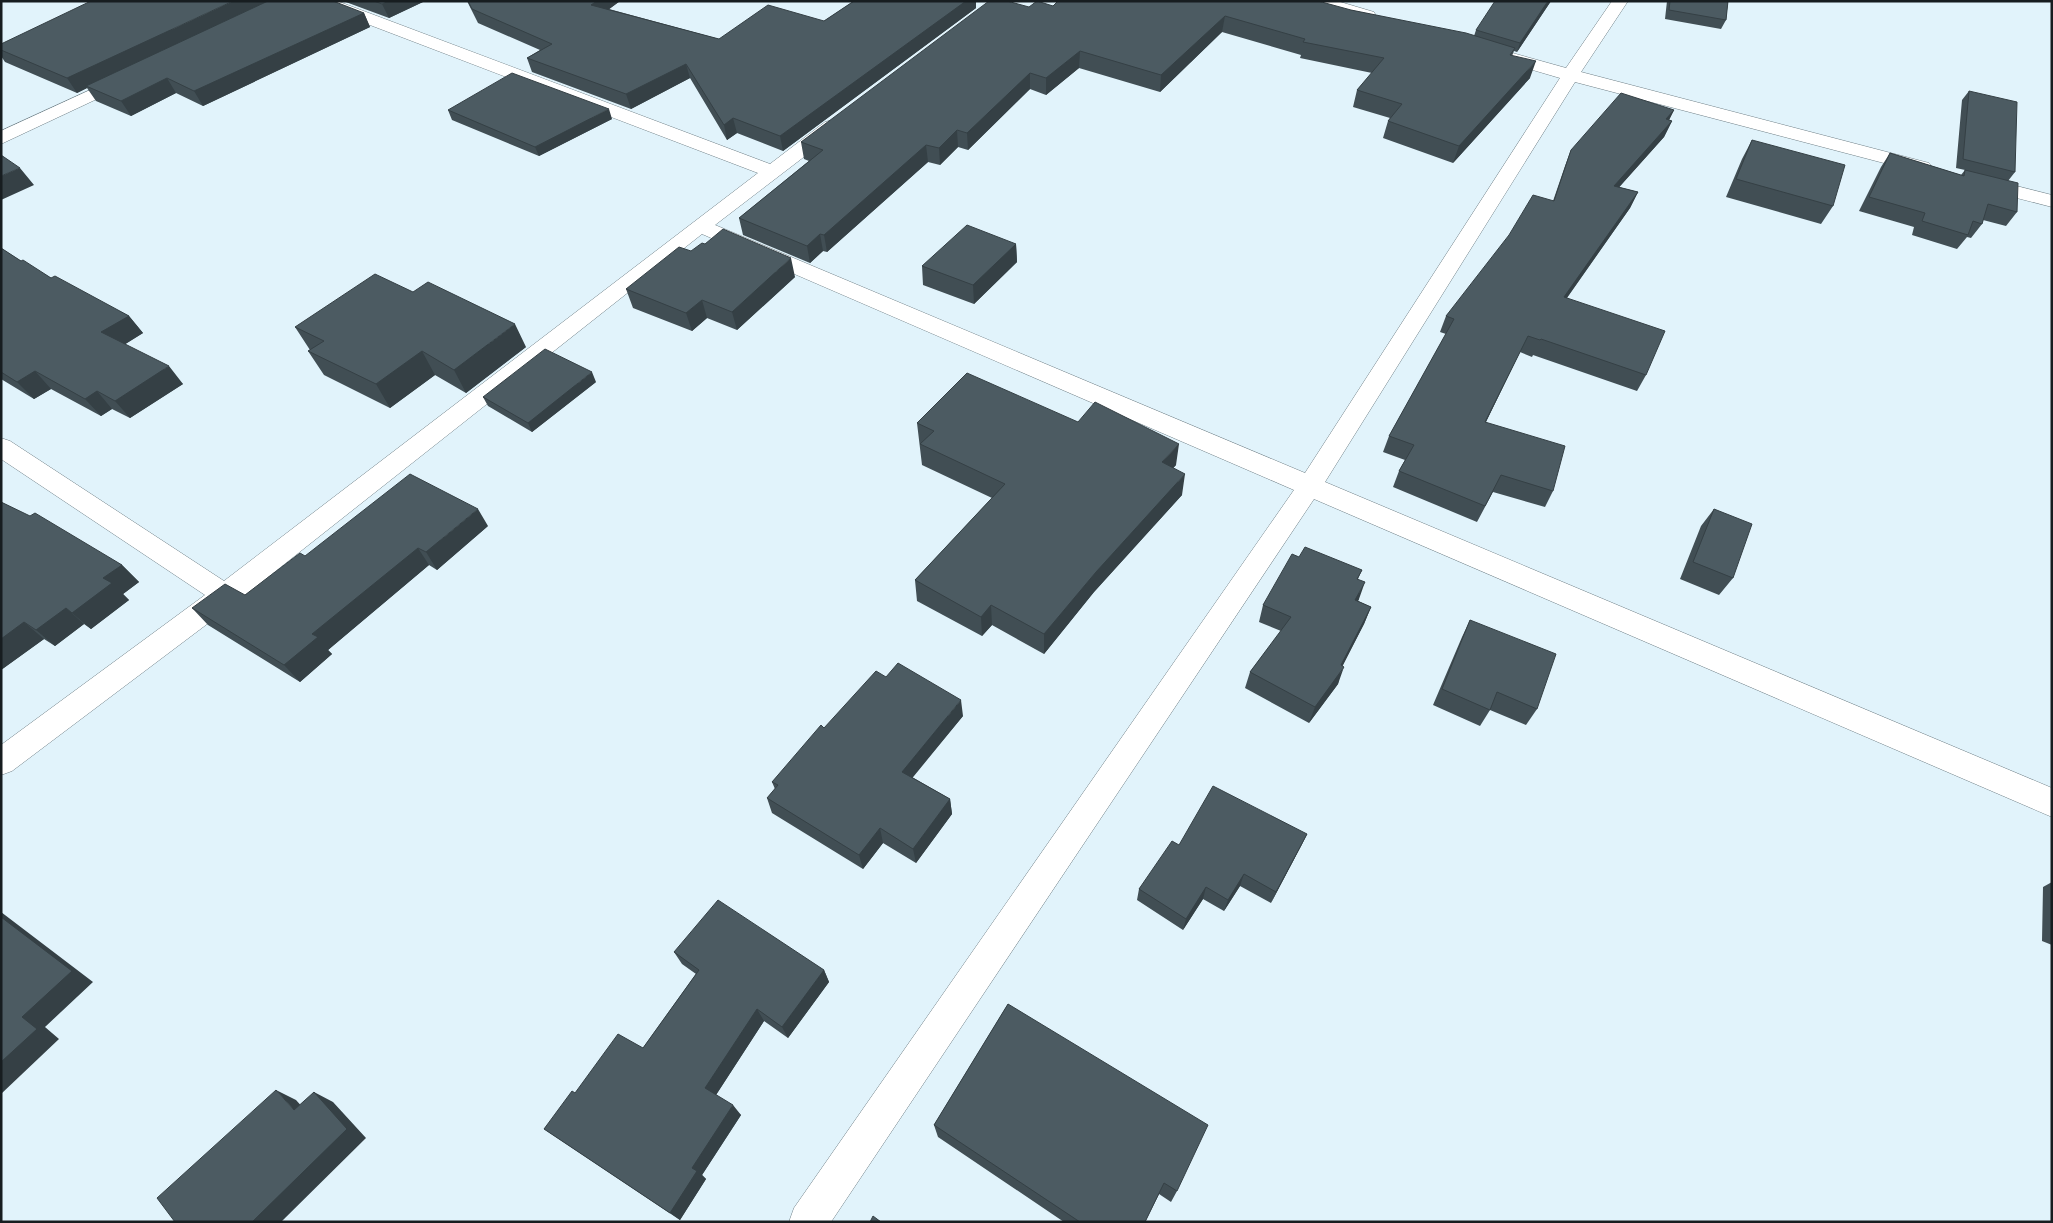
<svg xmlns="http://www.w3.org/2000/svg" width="2053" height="1223" font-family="'Roboto Serif',serif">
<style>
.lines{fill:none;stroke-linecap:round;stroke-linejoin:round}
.minor-casing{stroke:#6f7f86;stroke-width:1}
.minor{fill:#fff;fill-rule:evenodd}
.wall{fill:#414e54}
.shaded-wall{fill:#354045}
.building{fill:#4c5b62;stroke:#354045}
</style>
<rect width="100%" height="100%" fill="#e1f3fb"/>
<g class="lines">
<defs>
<path id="minor" d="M313,1H337L770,164L825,122L832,120L839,122L841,126L839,130L715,225L1305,473L1560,78L1492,58L1489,54L1492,50L1498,49L1566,68L1612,1H1628L1581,72L1929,163L1932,167L1929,171L1922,173L1575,82L1325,482L2052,788V817L1314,499L831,1222H789L794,1208L1294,490L702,234L235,603L12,771L1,775V745L205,595L1,459V438L10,441L224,581L758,173L315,4Z
M1311,1H1337L1374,12L1376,16L1374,20L1368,21L1313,4Z
M125,74L131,75L134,79L131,83L1,144V131Z
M1981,177L2052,195V207L1974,187L1971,183L1974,179Z"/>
</defs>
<use href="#minor" class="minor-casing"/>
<use href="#minor" class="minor"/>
</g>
<path class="wall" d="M343,1H425L389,18Z
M467,1H620L609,9L719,39L824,21L854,1H976V8L783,151L737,133L727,140L690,78L631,109L532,72L527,58L540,50L478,23Z
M1551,1L1517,52L1514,51L1512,56L1530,78L1453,163L1383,138L1388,121L1390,118L1353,107L1357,90L1372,73L1300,58L1301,55L1222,32L1160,92L1079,68L1046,95L1030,89L968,150L958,147L940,165L928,162L827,252L823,251L810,263L743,235L739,218L809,161L804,159L801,142L1029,7L1053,6L1351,10L1474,36L1476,30Z
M1667,1H1728L1726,20L1721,29L1665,19Z
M364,13L370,27L203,106L176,93L131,116L96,101L87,88L77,93L5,62L1,56V44Z
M1969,91L2015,172L2008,181L2017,212L2006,226L1983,220L1982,224L1971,238L1967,237L1957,249L1912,235L1914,227L1859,211L1881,167L1890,153L1961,175L1965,170L1956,168L1962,100Z
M448,110L612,119L539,156L452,120Z
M1674,110L1669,120L1672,121L1664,137L1619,187L1638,192L1630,208L1567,298L1646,375L1637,391L1533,355L1532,357L1520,352L1486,422L1553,491L1545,507L1493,492L1477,522L1393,487L1399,471L1405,460L1383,452L1389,436L1446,334L1440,332L1446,316L1553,201L1565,166L1571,150Z
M1752,140L1833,206L1821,224L1726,197L1742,159Z
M1016,244L1017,262L974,304L923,285L922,266Z
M1,248L21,261L51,278L129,316L143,333L125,344L183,384L130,418L112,409L101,416L51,389L34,399L1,379Z
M691,251L795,277L737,330L707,318L692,331L633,308L626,289Z
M295,327L526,347L466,393L435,375L390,408L324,375L308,351L310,350Z
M596,382L532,432L488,406L483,397Z
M917,423L1176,465L1173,468L1182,495L1094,592L1044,654L992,625L982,636L917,601L915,580L992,498L922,465Z
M1,502L122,565L139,582L123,594L129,600L91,629L84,624L55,646L44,639L1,670Z
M1714,509L1733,578L1719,595L1680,579L1701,526Z
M488,526L437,570L429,565L328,650L332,654L300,682L208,625L192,608L245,595Z
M1299,557L1362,570L1358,579L1359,599L1358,601L1371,607L1364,624L1342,666L1338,684L1309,723L1245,688L1250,672L1281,631L1259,622L1263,605Z
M1470,620L1537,709L1526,725L1490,710L1480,726L1433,705L1462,637Z
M963,716L912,777L950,799L952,814L916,863L883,843L863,869L772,813L767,798L775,789L772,782L824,728Z
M1307,834L1301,846L1271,903L1240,886L1224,911L1203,899L1183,930L1137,900L1139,889L1179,845Z
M2052,882V945L2042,941L2043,887Z
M674,952L824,970L829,982L788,1038L764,1021L716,1095L741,1115L702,1175L706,1179L680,1220L544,1129L575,1093L643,1048L696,974L682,964Z
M1008,1004L1177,1191L1171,1202L1159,1194L1145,1222H1064L938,1137L934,1125Z"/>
<path class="shaded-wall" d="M233,1H270L86,86L87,88L77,93L67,78Z
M389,1H425L389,18L382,4Z
M597,1H620L596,19L591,5Z
M966,1H976V8L783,151L780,136Z
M1548,1H1551L1517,52L1520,43Z
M364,13L370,27L203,106L194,91Z
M1225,16L1222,32L1160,92L1161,75Z
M1080,51L1079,68L1046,95V78Z
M1536,61L1530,78L1453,163L1459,146Z
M686,64L690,78L631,109L626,94Z
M1030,73V89L968,150L967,133Z
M167,78L176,93L131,116L121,101Z
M609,109L612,119L539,156L535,147Z
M1674,110L1666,126V119Z
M733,118L737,133L727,140L724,125Z
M1672,121L1664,137L1606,202L1614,186Z
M957,130L958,147L940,165L939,148Z
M926,145L928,162L827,252L824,235Z
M20,168L34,185L1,200V176Z
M1638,192L1630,208L1556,313L1564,297Z
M820,234L823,251L810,263L807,246Z
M1016,244L1017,262L974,304L973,285Z
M791,258L795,277L737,330L732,312Z
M702,300L707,318L692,331L686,313Z
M129,316L143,333L116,350L101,332Z
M515,324L526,347L466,393L454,370Z
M1528,336L1520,352L1478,438L1485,422Z
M422,351L435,375L390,408L376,384Z
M169,366L183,384L130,418L115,401Z
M35,371L51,389L34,399L17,382Z
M592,372L596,382L532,432L528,423Z
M97,391L112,409L101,416L85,399Z
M1179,444L1176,465L1159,483L1162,462Z
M1185,474L1182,495L1094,592L1044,654V634L1096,572Z
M478,509L488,526L437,570L426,552Z
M418,548L429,565L328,650L332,654L300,682L284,665L312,634Z
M122,565L139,582L123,594L129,600L91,629L72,613L103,578Z
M1365,582L1359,599L1349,618L1355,600Z
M991,605L992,625L982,636L981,617Z
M1371,607L1364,624L1336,679L1344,667L1338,684L1309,723L1315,707L1341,665Z
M66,608L84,624L55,646L36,630Z
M24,622L44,639L1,670V639Z
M961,700L963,716L905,787L902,772Z
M950,799L952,814L916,863L913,849Z
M880,828L883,843L863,869L859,855Z
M1307,834L1301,846L1271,903L1276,892Z
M1244,874L1240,886L1224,911L1228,900Z
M1206,887L1203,899L1183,930L1186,919Z
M1,912L93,982L45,1027L59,1039L1,1094V1062L22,1017L1,917Z
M824,970L829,982L788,1038L782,1027Z
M757,1009L764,1021L714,1098L705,1088Z
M276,1090L296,1100L314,1120L294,1110Z
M314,1092L333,1102L366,1138L281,1222H252Z
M733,1105L741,1115L702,1175L706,1179L680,1220L670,1213L692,1168Z"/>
<path class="building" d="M91,1H233L67,78L1,50V44Z
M268,1H333L364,13L194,91L167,78L121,101L86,86Z
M374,1H389L382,4Z
M468,1H597L591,5L719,39L768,5L824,21L854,1H966L780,136L733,118L724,125L686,64L626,94L527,58L552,44L472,9Z
M989,1H1007L1029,7L1037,1L1053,6L1058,1H1318L1351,10L1466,33L1515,48L1510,55L1536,61L1459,146L1388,121L1402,104L1357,90L1384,58L1303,42L1305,39L1225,16L1161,75L1080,51L1046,78L1030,73L967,133L957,130L939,148L926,145L824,235L820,234L807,246L739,218L823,150L801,142Z
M1495,1H1548L1520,43L1476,30Z
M1670,1H1728L1726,20L1669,10Z
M512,73L609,109L535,147L448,110Z
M1969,91L2017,102L2015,172L1963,159Z
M1621,93L1674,110L1666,119L1672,121L1614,186L1638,192L1564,297L1665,331L1646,375L1541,339L1540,340L1528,336L1485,422L1565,446L1553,491L1501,475L1485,506L1399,471L1414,445L1389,436L1454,319L1446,316L1509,235L1533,195L1554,201L1571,150Z
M1752,140L1845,165L1833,206L1736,179Z
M1890,153L1964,176L1965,170L2018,183L2017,212L1988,204L1982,224L1973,221L1968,235L1922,221L1925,213L1869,197Z
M1,155L20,168L1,176Z
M967,225L1016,244L973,285L922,266Z
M723,229L791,258L732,312L702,300L686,313L626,289L679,247L691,251L702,243L705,244Z
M1,248L21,261L23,260L51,278L55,276L129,316L101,332L169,366L115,401L97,391L85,399L35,371L17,382L1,372Z
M375,274L413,292L428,282L515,324L454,370L422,351L376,384L308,351L324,341L295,327Z
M545,349L592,372L528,423L483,397Z
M967,373L1078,422L1095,402L1179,444L1162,462L1185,474L1096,572L1044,634L991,605L981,617L915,580L1005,484L920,444L934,431L917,423Z
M410,474L478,509L426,552L418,548L312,634L318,637L284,665L192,608L225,584L245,595L300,553L305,556Z
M1,502L30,516L35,513L122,565L103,578L112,583L72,613L66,608L36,630L24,622L1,639Z
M1714,509L1752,524L1733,578L1693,562Z
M1305,547L1362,570L1357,579L1365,582L1355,600L1371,607L1341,665L1344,667L1315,707L1250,672L1291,617L1263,605L1292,554L1299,557Z
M1470,620L1556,654L1537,709L1497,692L1490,710L1442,689Z
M898,663L961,700L902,772L950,799L913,849L880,828L859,855L767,798L778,785L772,782L821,725L824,728L876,671L886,677Z
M1213,786L1307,834L1276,892L1244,874L1228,900L1206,887L1186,919L1139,889L1172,841L1179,845Z
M718,900L824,970L782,1027L757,1009L705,1088L733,1105L692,1168L697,1171L670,1213L544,1129L572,1091L575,1093L618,1034L643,1048L699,970L674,952Z
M1,917L72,971L22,1017L37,1029L1,1062Z
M1008,1004L1208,1125L1177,1191L1164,1183L1145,1222H1080L934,1125Z
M276,1090L294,1110L314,1092L347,1129L252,1222H201L200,1221L199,1222H175L157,1198Z
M873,1216L881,1222H870Z"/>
<rect width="2053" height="1223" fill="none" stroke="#171d20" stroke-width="5"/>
</svg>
